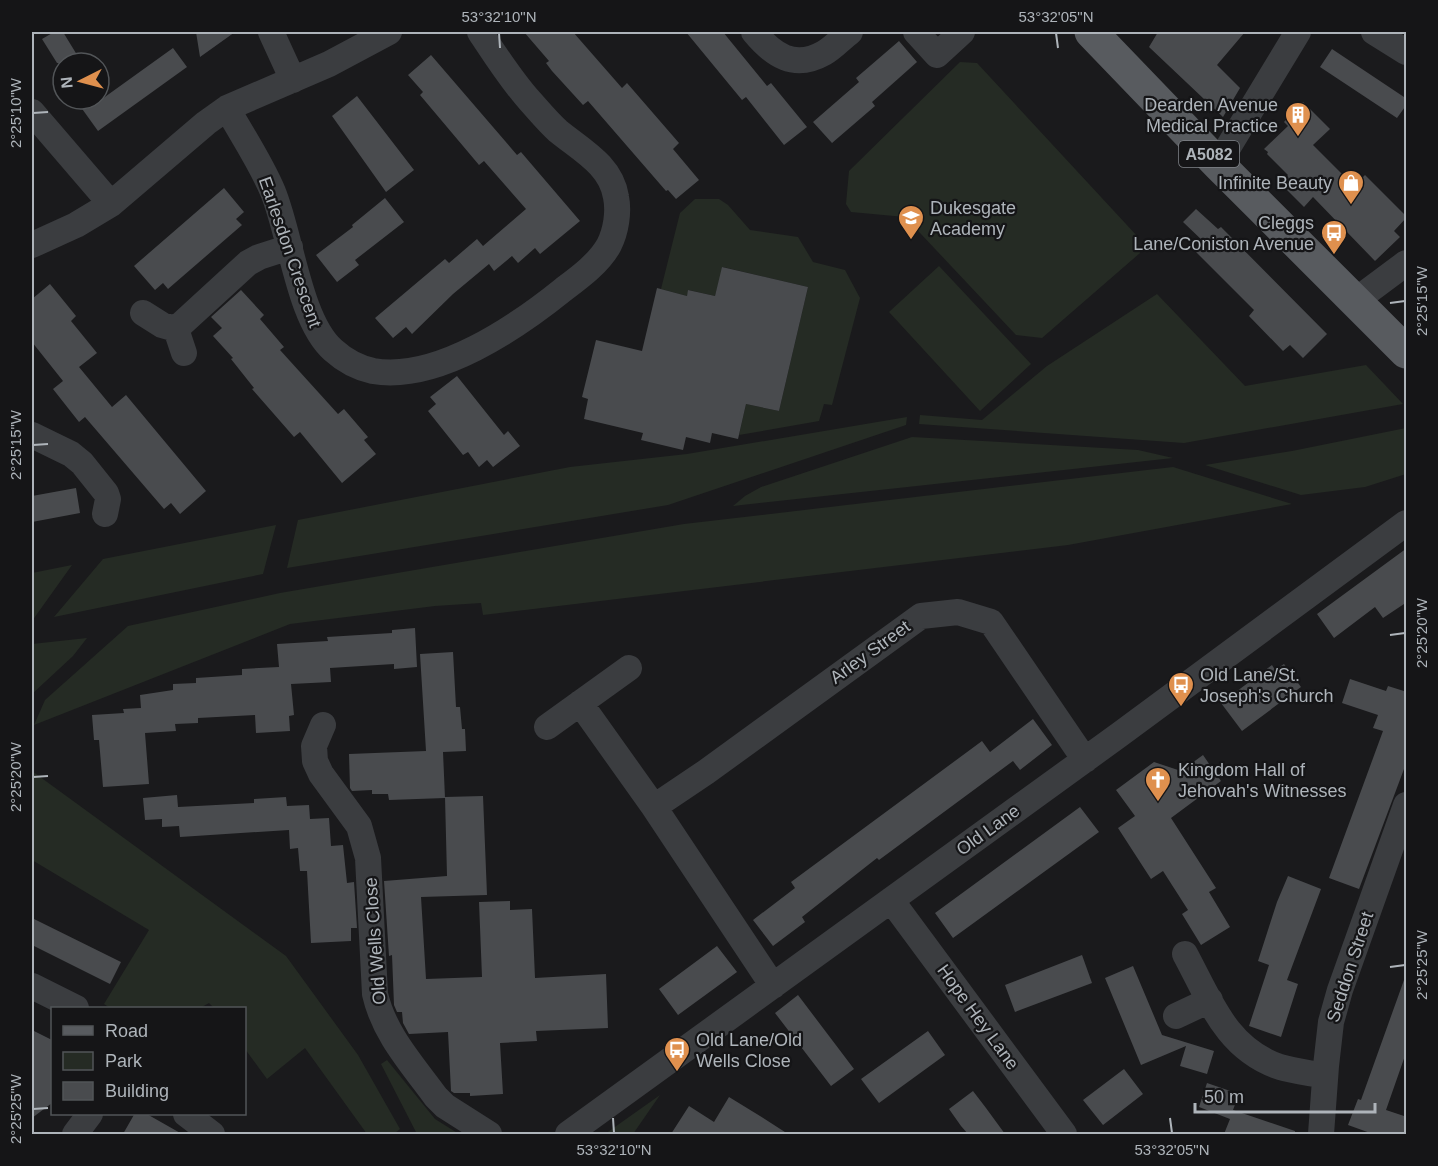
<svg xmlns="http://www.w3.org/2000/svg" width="1438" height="1166" font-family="Helvetica,sans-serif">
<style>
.green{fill:#252b24}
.building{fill:#494b4e}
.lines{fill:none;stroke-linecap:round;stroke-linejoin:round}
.minor{stroke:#3b3d40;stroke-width:26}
.primary{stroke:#585b5f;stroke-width:33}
.ticks{fill:none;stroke:#aeb4ba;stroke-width:2}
.labels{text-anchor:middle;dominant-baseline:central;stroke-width:4.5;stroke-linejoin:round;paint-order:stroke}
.shield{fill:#151517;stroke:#808489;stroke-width:1.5}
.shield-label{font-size:16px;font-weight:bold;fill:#aeb4ba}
.poi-label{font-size:18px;fill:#aeb4ba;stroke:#151517;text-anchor:start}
.street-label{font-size:18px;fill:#aeb4ba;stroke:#151517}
.neatline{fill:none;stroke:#aeb4ba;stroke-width:2}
.ticks-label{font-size:15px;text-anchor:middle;fill:#aeb4ba}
</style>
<rect width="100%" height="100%" fill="#1a1a1c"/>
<path class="green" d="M960,62L977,63L1138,237L1140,253L1042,338L1016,335L905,217L851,212L846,204L849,171Z
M695,199H719L728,205L750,230L798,237L813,262L845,270L860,298L832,405L824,404L819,421L739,435L746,404L779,411L808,287L723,267L715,296L689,290L687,296L661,289L680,213Z
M939,266L1031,364L980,411L889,312Z
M1157,294L1245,386L1366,365L1403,404L1184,443L919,424L920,415L982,420L1047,366Z
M907,417L906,425L668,505L287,568L298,520L570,467L687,454Z
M1406,428V474L1365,487L1301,495L1205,465L1292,451Z
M912,437L1138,450L1173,458L733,506L745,496L761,487Z
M1173,467L1292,504L1068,545L483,615L481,603L435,606L290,624L34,725L45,700L128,626L280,593L684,524Z
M276,525L263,574L54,617L103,559Z
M72,565L32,621V573Z
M87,638L73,656L32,694V644Z
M32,771L286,956L358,1055L400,1129L394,1134H367L305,1048L267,1079L245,1049L244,1008H214L209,1003L200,1008H110L104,1004L149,930L32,860Z
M387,1060L435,1119L459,1134H417L381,1064Z
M660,1095L633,1134H605Z"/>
<path class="building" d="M54,32H63L82,63H57L42,39Z
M196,32H235L200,57Z
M524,32H573L622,88L627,83L679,143L673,149L699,180L676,199L668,190L666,191L588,101L583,105L552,71L546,63L549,61Z
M686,32H723L767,86L771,83L807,127L784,145L746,97L742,100Z
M1158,32H1245L1217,65L1240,88L1223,117L1149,47Z
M899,41L917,62L872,102L875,106L832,143L813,122L859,82L856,78Z
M173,48L187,67L98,131L75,99H102Z
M1332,49L1407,99V104L1397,118L1320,67Z
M431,55L517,155L521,152L580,221L540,254L535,248L518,263L512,256L494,271L489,264L453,294L412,334L406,327L393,338L375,318L445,259L449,263L477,239L483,246L526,209L484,161L479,165L420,95L423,92L408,75Z
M357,96L414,170L386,192L332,116Z
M1303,102L1330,129L1313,145L1354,186L1365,175L1407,217L1394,231L1400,237L1375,261L1313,197L1304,207L1280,183L1288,175L1267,154L1268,152L1264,149L1288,126L1284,122Z
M224,188L244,212L236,219L242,225L168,289L163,283L155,290L134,266Z
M385,198L404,222L355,260L359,265L337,282L316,255L353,227L352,225Z
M1196,209L1218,229L1221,227L1327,334L1303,358L1290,345L1283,351L1249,316L1254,310L1196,252L1205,243L1183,222Z
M722,267L808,287L779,411L746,404L738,439L712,433L710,443L686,437L683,450L641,440L643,433L584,419L588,399L582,397L596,340L642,351L657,288L687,296L688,290L715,296Z
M50,284L76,316L71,321L97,353L79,367L112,407L126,395L206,491L180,514L171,503L164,509L85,417L79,422L53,389L63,381L32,342V299Z
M241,290L264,315L260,319L284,347L280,350L338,414L344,409L368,437L364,440L376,454L342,483L300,432L294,437L252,389L254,388L231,359L233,358L213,336L222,328L211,317Z
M457,376L504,435L508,431L520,446L493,467L487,460L479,467L468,452L463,455L428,411L436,404L430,397Z
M76,488L80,513L32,522V496Z
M1407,548V602L1383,618L1375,607L1334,638L1317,614Z
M415,628L417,667L394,669V664L330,668L331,682L291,684L294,715L289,716L290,731L256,733L255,715L198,718V723L175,724L176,731L145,733L149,784L103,787L99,740H94L92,715L124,713L123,709L141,708L140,695L173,690V684L196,683V678L242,675V669L279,667L277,644L328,641L327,637L392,633V630Z
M453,652L456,707H460L462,729H465L466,751L443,752L445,798L389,800L388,794H372V790L352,791L350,788L349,754L426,751L420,654Z
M1284,664L1301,687L1242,731L1221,703L1272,665L1275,670Z
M1350,679L1386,691L1388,686L1407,692V761L1359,889L1329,878L1383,731L1373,728L1378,715L1342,703Z
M1033,719L1052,745L1020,770L1013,761L879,860L877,858L802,917L805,922L773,946L753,920L795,888L791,882L982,741L990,752Z
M1203,755L1221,781L1171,818L1216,888L1209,892L1230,927L1201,945L1182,914L1188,910L1163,871L1151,879L1118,828L1135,816L1116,790L1154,762L1181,771Z
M177,795L178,807L254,803V799L286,797L287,806L309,805L310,819L329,818L331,846L343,845L347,883L354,882L357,928H351V941L311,943L307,871H300L298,848L290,849L289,830L180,837L179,826L162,827V819L145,820L143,798Z
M483,796L487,895L421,897L426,979L482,977L479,902L510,901V910L532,909L535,978L606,974L608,1028L536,1031L537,1041L500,1043L503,1094L470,1096V1093H454L451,1091L448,1032L409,1034L403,1023L402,1012H397L394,1005L392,955L389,956L384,881L447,876L445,797Z
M1080,807L1099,832L953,938L935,913Z
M1288,876L1321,889L1287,980L1298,984L1281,1037L1249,1026L1269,965L1258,961L1277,902Z
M32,918L121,962L110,984L32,945Z
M717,946L737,972L678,1015L659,989Z
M1082,955L1092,983L1015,1012L1005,985Z
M1133,966L1162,1035L1214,1051L1207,1074L1180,1066L1186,1046L1141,1065L1105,978Z
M1404,980H1407V1050L1386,1110L1407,1117V1134H1373L1348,1125L1358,1099L1361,1100Z
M798,995L854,1069L831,1086L775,1013Z
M32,1030L52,1040V1103L32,1118Z
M928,1031L945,1055L879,1103L861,1079Z
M1124,1069L1143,1094L1103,1125L1083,1100Z
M1207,1083L1239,1094L1233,1110L1295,1131V1134H1224L1230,1119L1199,1107Z
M973,1091L986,1108L1005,1134H968L961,1126L949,1109Z
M729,1097L760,1116L788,1134H671L689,1106L714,1122Z
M135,1113H145L182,1134H123Z"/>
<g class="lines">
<path class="minor" d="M271,32L293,80
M754,32C773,55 794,70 824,53C833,48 842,38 850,32
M916,32L937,55L962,32
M1374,32L1406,52
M227,108C242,135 261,163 273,192C291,236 299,320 333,350C344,360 359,368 373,371C437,382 517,327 564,289C580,277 599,263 609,245C616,231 619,212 616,197C611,165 581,150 558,131C548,122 539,111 530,101C511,80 496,56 480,32
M32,112L111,204
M1218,164L1298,32
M32,245L76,225L111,204L206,123L227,108L329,64L389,32
M1355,301L1406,263
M143,313L162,325L176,329L184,353
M176,329L248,263L259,257L290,247
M32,435L71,454L82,463L106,493L108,499L105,514
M580,703L654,807
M323,725L314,746L315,761L321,774L359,826L368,858L375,994C384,1034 412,1064 436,1097L445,1106L489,1134
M547,727L629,668
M891,900L1064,1134
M1185,954C1210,1000 1226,1049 1280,1067C1294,1071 1310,1073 1325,1076
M32,986L76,1008
M773,986L654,807L706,772L921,616L958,612L991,622L1085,760
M1176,1016L1210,1000
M186,1114L212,1134
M75,1134L90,1114
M568,1134L1119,735L1406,523
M1321,1134L1326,1066L1331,1022L1340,990L1406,805"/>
<path class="primary" d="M1091,32L1218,164L1406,352"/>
</g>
<path class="ticks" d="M499,33L500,48M1056,33L1058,48M33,113L48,112M1390,303L1405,301M33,445L48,444M1390,635L1405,633M33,777L48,776M1390,967L1405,965M33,1109L48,1108M613,1118L614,1133M1170,1118L1172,1133"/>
<defs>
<symbol id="building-pin" viewBox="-11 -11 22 30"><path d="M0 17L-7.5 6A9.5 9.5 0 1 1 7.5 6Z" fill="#df904e" stroke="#151517"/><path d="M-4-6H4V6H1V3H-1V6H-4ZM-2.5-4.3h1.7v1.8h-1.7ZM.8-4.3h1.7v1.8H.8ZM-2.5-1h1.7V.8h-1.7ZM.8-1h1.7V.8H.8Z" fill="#fff"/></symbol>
<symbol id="shop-pin" viewBox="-11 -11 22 30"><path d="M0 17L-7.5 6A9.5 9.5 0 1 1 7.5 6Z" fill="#df904e" stroke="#151517"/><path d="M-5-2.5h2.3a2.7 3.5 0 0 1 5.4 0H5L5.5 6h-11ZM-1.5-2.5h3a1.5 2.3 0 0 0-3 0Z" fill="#fff"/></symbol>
<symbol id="school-pin" viewBox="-11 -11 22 30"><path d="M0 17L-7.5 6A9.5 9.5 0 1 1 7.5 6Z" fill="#df904e" stroke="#151517"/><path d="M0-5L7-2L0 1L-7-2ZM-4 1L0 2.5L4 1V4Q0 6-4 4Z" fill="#fff"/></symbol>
<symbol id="bus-pin" viewBox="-11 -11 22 30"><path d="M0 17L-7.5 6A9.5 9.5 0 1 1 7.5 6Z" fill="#df904e" stroke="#151517"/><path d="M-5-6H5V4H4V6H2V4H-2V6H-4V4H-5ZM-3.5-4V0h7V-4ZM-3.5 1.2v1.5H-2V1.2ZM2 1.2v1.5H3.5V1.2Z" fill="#fff"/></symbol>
<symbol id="church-pin" viewBox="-11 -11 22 30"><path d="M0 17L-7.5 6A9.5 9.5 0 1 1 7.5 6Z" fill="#df904e" stroke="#151517"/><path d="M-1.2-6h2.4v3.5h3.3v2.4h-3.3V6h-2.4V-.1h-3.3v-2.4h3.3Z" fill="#fff"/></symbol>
</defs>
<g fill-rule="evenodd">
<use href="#building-pin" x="1283" y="100" width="30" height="40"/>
<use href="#shop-pin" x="1336" y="168" width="30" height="40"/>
<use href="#school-pin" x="896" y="203" width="30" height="40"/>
<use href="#bus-pin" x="1319" y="218" width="30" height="40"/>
<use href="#bus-pin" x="1166" y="670" width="30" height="40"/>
<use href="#church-pin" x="1143" y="765" width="30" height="40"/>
<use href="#bus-pin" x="662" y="1035" width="30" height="40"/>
</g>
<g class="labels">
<rect class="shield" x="1179" y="141" width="60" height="26" rx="4.5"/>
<g class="shield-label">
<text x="1209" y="154">A5082</text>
</g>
<g class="poi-label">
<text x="1278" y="105" text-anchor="end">Dearden Avenue<tspan x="1278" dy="21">Medical Practice</tspan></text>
<text x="1332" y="183" text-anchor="end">Infinite Beauty</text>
<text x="930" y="208">Dukesgate<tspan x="930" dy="21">Academy</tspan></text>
<text x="1314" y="223" text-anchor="end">Cleggs<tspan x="1314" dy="21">Lane/Coniston Avenue</tspan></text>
<text x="1200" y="675">Old Lane/St.<tspan x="1200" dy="21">Joseph's Church</tspan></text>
<text x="1178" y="770">Kingdom Hall of<tspan x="1178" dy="21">Jehovah's Witnesses</tspan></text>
<text x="696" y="1040">Old Lane/Old<tspan x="696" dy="21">Wells Close</tspan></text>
</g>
<g class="street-label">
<text transform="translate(290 252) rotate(71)">Earlesdon Crescent</text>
<text transform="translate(870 652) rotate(-36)">Arley Street</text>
<text transform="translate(988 830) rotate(-36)">Old Lane</text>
<text transform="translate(375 941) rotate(-94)">Old Wells Close</text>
<text transform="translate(1350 967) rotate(-72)">Seddon Street</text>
<text transform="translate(978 1017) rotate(54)">Hope Hey Lane</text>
</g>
</g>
<rect width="1438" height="1166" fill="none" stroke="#151517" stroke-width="66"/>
<rect x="51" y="1007" width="195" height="108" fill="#151517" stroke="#525558" stroke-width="1.5"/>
<rect x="63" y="1026" width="30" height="9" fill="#585b5f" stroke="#525558" stroke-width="1.5"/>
<text x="105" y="1037" font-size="18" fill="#aeb4ba">Road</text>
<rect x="63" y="1052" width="30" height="18" fill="#252b24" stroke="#525558" stroke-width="1.5"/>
<text x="105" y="1067" font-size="18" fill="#aeb4ba">Park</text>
<rect x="63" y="1082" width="30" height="18" fill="#494b4e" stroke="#525558" stroke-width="1.5"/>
<text x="105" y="1097" font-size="18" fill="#aeb4ba">Building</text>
<g transform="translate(81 81) rotate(264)"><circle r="28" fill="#151517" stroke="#525558" stroke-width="1.5"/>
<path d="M0-4.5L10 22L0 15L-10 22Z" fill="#df904e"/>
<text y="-9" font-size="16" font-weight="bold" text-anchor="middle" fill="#aeb4ba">N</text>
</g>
<path d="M1195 1103v9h180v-9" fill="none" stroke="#aeb4ba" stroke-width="3"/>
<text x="1204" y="1103" font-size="18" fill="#aeb4ba" stroke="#151517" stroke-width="4.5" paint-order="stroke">50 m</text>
<rect x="33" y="33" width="1372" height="1100" class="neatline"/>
<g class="ticks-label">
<text x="499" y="22">53°32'10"N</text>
<text x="1056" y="22">53°32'05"N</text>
<text transform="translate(16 113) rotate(-90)" y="5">2°25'10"W</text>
<text transform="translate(1422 301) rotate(-90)" y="5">2°25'15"W</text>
<text transform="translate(16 445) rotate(-90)" y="5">2°25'15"W</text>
<text transform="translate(1422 633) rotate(-90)" y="5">2°25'20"W</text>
<text transform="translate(16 777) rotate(-90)" y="5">2°25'20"W</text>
<text transform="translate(1422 965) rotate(-90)" y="5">2°25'25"W</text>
<text transform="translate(16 1109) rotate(-90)" y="5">2°25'25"W</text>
<text x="614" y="1155">53°32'10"N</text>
<text x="1172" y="1155">53°32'05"N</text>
</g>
</svg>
